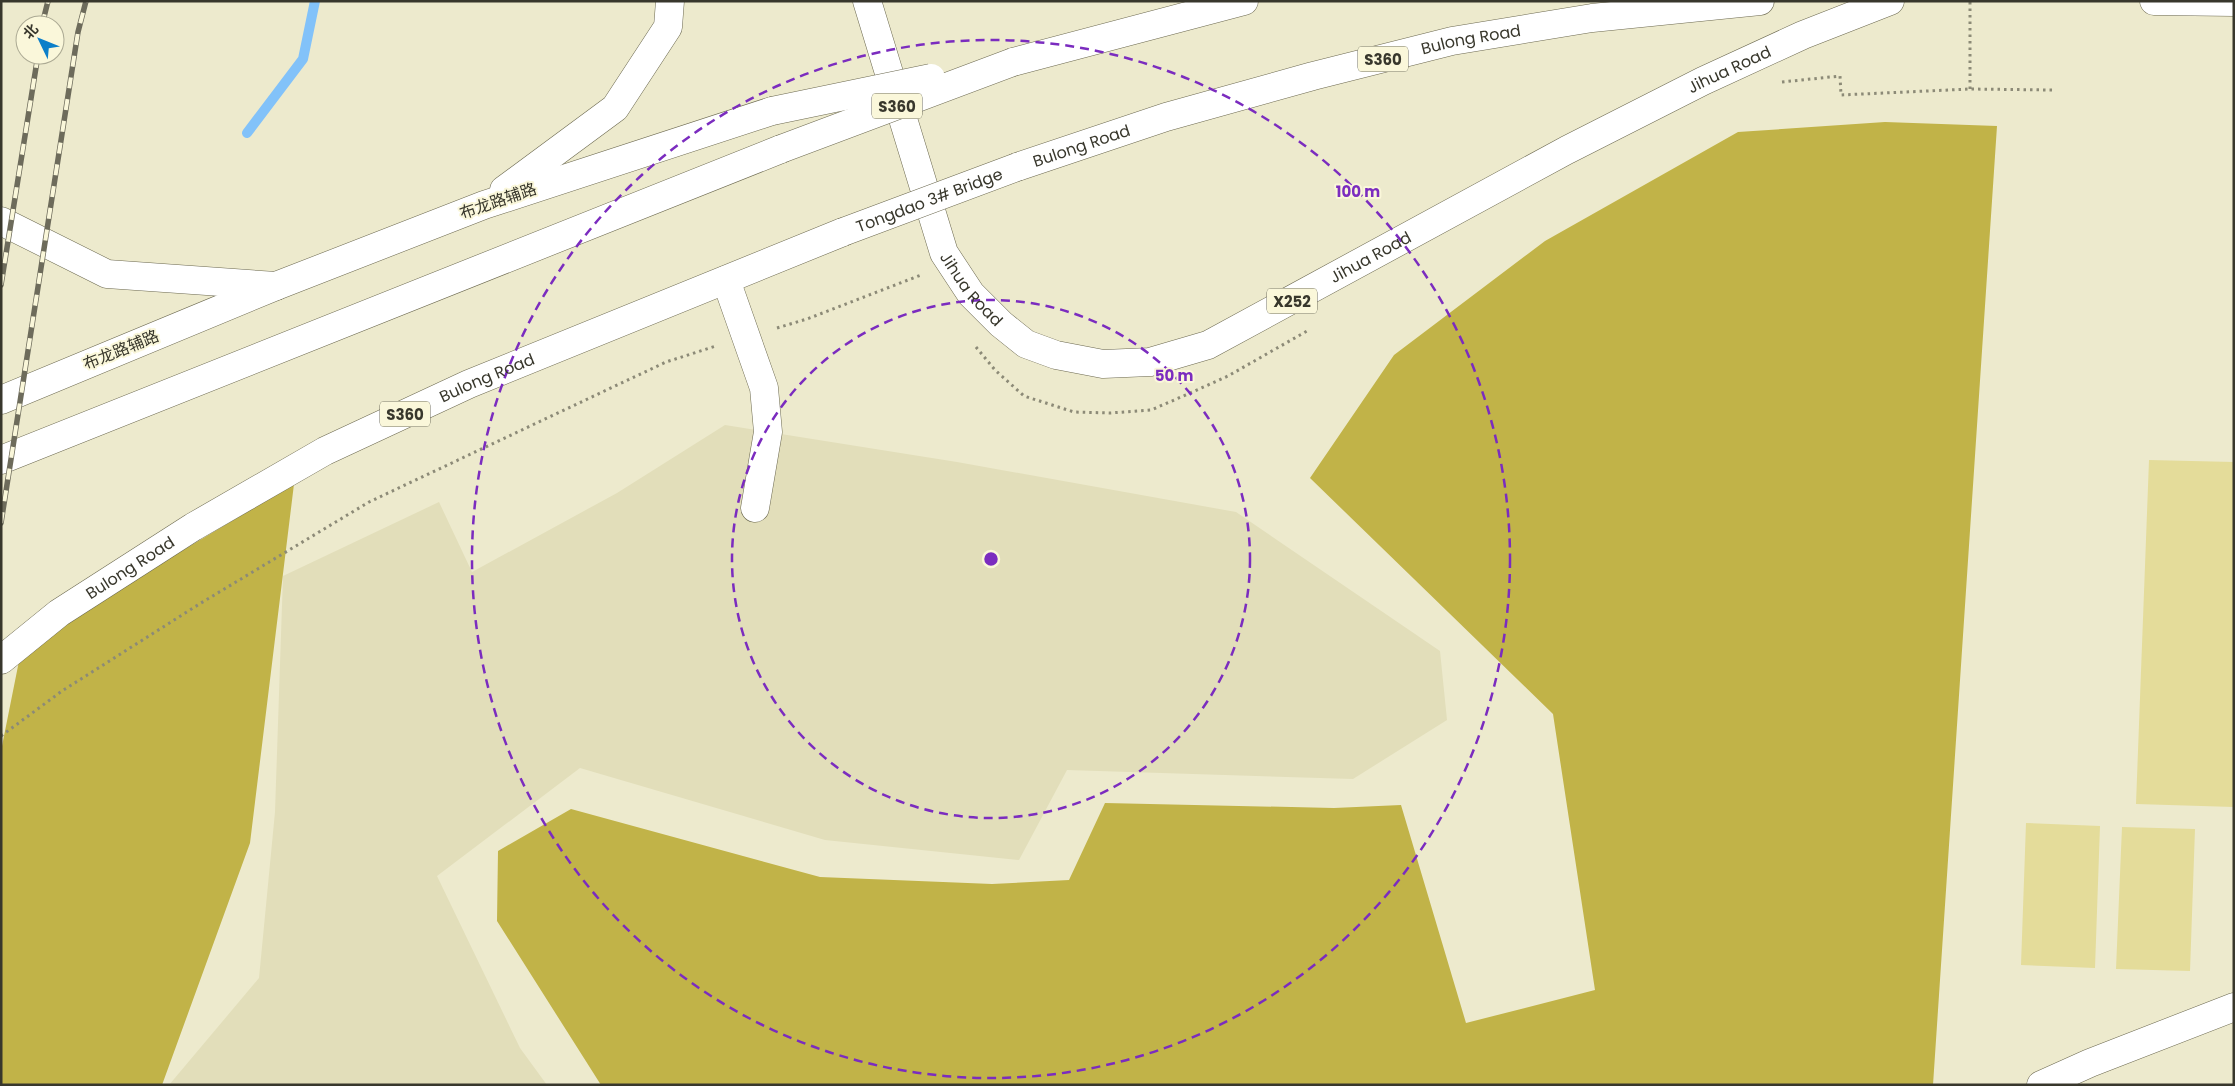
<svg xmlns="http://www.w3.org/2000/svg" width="2235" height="1086" font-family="Poppins,'Noto Sans SC',sans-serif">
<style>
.built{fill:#e2deba}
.green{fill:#e4dc9a}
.forest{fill:#c1b348}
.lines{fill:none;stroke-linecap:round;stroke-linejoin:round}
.stream{stroke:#82c2f9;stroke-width:10}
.minor-casing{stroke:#6c6950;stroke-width:29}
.major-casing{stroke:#6c6950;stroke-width:29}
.highway-casing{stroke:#6c6950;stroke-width:29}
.path{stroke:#8c8a77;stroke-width:3;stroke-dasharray:2.5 4;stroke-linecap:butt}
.minor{stroke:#fff;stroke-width:28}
.major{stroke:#fff;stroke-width:28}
.highway{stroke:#fff;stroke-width:28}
.rail-casing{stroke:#6d6b5b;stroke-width:5.5}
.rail{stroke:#faf7da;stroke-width:4;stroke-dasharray:11;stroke-linecap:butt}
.major-bridge-casing{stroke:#6c6950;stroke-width:29;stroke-linecap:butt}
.major-bridge{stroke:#fff;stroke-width:28}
.ring{fill:none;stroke:#7b2cbf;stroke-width:2.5;stroke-dasharray:9 6}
.labels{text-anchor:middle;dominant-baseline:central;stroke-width:4;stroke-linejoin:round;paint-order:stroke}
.shield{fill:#faf7da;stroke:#727160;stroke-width:1}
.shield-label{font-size:15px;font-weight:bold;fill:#38372c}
.street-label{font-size:16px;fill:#38372c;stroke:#faf7da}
.centre{fill:#7b2cbf;stroke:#faf7da;stroke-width:2.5}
.ring-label{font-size:15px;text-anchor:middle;font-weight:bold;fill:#7b2cbf;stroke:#faf7da;stroke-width:4;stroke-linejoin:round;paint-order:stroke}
</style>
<rect width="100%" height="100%" fill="#edeacd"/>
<path class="built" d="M725,425L957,462L1236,512L1440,651L1447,720L1353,779L1067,770L1019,860L825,840L580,768L437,876L520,1048L547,1085H169L259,978L275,812L283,576L439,502L472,572L617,493Z"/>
<path class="green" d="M2149,460L2234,462V807L2136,804Z
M2026,823L2100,826L2095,968L2021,965Z
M2122,827L2195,829L2190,971L2116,969Z"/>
<path class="forest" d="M1885,122L1997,126L1933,1085H601L497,921L498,851L571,809L820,877L992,884L1069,880L1105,803L1334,808L1401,805L1466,1023L1595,990L1553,714L1310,478L1394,355L1545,241L1738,132Z
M294,484L250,843L162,1085H1V751L22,646Z"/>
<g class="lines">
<path class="stream" d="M247,133L303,59L315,1"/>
<defs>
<path id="minor" d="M726,280L764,388L768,432L755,508
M2041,1085L2090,1063L2234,1007"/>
<g id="major">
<path id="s1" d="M867,1L944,253L971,294L1001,324L1026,344L1056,355L1103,364L1150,362L1208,345L1567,150L1703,81L1803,35L1890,1"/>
<path d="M2154,1L2234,2"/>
<path d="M1013,62L1244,1"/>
<path id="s2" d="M1017,167L1166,117L1313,76L1452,41L1592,18L1760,1"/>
<path d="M504,190L615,108L668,27L670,1"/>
<path d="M1,400L276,286L484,205L772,111"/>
<path d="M1,460L781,149"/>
<path id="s3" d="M1,660L59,613L193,527L325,451L469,384L843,232"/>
</g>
<path id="highway" d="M1,221L107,274L276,286"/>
</defs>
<use href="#minor" class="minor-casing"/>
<use href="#major" class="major-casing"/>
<use href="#highway" class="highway-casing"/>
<path class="path" d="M1782,82L1840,76L1841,95L1970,89L2053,90
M1970,89V1
M777,328L807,319L921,275
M976,347L995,370L1024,396L1074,412L1110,413L1151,410L1188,394L1228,376L1307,331
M1,736L62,691L201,603L369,502L666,362L716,346"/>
<use href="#minor" class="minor"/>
<use href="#major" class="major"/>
<use href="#highway" class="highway"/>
<defs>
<path id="rail" d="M42,25L48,1
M1,285L38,55
M1,523L78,32L86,1"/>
</defs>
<use href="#rail" class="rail-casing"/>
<use href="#rail" class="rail"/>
<defs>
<g id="major-bridge">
<path d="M772,111L931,78"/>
<path d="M781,149L1013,62"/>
<path id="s4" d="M843,232L1017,167"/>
</g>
</defs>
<use href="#major-bridge" class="major-bridge-casing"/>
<use href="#major-bridge" class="major-bridge"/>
</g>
<g class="ring">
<circle cx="991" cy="559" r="259"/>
<circle cx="991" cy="559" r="519"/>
</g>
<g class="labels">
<g class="shield">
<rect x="1358" y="46.5" width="50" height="25" rx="4"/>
<rect x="872" y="93.5" width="50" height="25" rx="4"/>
<rect x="1267" y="288.5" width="50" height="25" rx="4"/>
<rect x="380" y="401.5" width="50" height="25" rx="4"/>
</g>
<g class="shield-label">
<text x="1383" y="59">S360</text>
<text x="897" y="106">S360</text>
<text x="1292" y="301">X252</text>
<text x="405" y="414">S360</text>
</g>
<g class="street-label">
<text stroke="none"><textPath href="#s2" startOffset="472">Bulong Road</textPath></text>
<text stroke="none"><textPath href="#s1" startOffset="1164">Jihua Road</textPath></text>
<text stroke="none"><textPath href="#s2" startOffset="68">Bulong Road</textPath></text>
<text stroke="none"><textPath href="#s4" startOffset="92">Tongdao 3# Bridge</textPath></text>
<text transform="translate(498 201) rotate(-19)">布龙路辅路</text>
<text stroke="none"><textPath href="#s1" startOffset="759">Jihua Road</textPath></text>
<text stroke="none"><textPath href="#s1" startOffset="309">Jihua Road</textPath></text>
<text transform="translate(121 350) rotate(-22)">布龙路辅路</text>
<text stroke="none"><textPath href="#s3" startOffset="564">Bulong Road</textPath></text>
<text stroke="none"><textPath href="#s3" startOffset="159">Bulong Road</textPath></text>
</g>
</g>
<circle cx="991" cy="559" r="8" class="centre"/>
<g class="ring-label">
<text x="1358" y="197">100 m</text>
<text x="1174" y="381">50 m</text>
</g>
<rect width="2235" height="1086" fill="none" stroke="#38372c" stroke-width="5"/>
<g transform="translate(40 40) rotate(313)"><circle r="24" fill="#faf7da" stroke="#acaa94"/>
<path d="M0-4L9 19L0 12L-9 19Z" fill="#0c7fc9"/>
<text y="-8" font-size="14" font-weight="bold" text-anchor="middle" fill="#38372c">北</text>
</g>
</svg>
